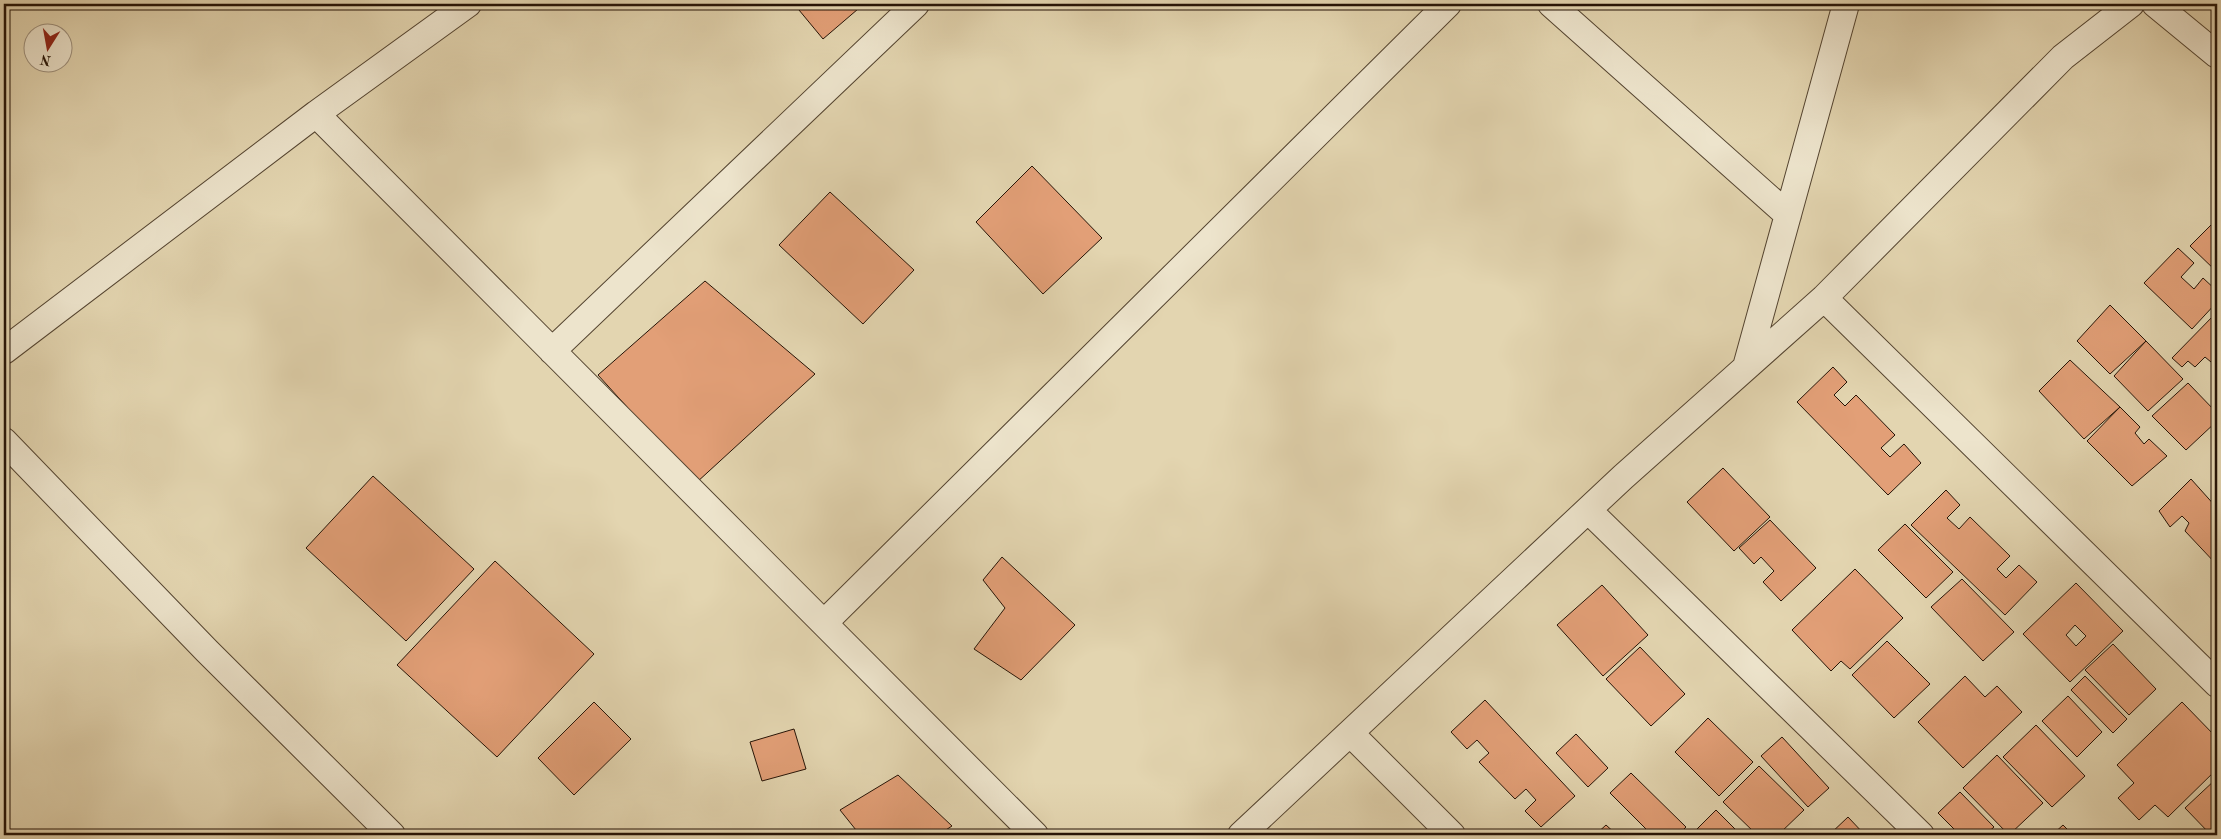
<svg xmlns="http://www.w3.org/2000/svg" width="2221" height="839" font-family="'Old Standard TT',serif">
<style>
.building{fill:#e29f77;stroke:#251306;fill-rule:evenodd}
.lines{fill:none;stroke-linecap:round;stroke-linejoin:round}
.minor-casing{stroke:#544430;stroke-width:28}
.minor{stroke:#ede4cc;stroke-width:26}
</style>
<rect width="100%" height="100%" fill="#e3d5b0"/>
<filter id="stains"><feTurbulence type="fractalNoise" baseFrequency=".004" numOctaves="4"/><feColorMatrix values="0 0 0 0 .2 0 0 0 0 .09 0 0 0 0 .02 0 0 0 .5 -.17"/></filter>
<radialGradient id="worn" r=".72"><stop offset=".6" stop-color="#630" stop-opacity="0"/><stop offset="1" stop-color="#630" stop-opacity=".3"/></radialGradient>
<path class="building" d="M794,4H854L858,9L823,39Z
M1032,166L1102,238L1043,294L976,222Z
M830,192L914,270L863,324L779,245Z
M2217,219V272L2190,246Z
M2178,248L2194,263L2181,277L2194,289L2203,278L2217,291V302L2192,329L2144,283Z
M705,281L815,374L696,483L598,375Z
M2110,305L2146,341L2110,374L2077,341Z
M2217,312V367L2205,357L2195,367L2188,361L2182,367L2172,358Z
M2146,341L2183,379L2148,411L2114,376Z
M2070,360L2120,407L2084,439L2039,391Z
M1833,367L1847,382L1834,395L1845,406L1856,395L1895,435L1881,448L1890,457L1904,444L1921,463L1888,495L1797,402Z
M2188,383L2217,413V421L2186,450L2152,416Z
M2120,407L2140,427L2135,433L2144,444L2149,439L2167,456L2132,486L2087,441Z
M1723,468L1770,517L1734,551L1687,502Z
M373,476L474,569L406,641L306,548Z
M2191,479L2217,508V565L2185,531L2189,523L2182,516L2170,527L2159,511Z
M1946,490L1960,505L1947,518L1959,529L1970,517L2010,556L1997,569L2006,578L2019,565L2037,582L2005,615L1911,525Z
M1770,520L1816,568L1781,601L1763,582L1774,571L1761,557L1754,564L1739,548Z
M1905,524L1953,572L1926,598L1878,550Z
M1002,557L1075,625L1021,680L974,649L1005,608L983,580Z
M495,561L594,654L497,757L397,665Z
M1855,569L1903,618L1850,669L1841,661L1831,671L1792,630Z
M1962,579L2014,632L1983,661L1931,607Z
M2076,583L2123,631L2070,682L2023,634ZM2075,625L2086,636L2076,646L2066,635Z
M1602,585L1648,635L1603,676L1557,625Z
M1887,641L1930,684L1894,718L1852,675Z
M2113,644L2156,689L2129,715L2085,670Z
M1640,647L1685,694L1651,726L1606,679Z
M1965,676L1985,697L1997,686L2022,712L1963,768L1918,722Z
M2085,676L2127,719L2113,733L2071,690Z
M2068,696L2102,732L2077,757L2042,721Z
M1485,700L1575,796L1541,827L1525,811L1536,800L1526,789L1515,799L1479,762L1489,753L1477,740L1467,749L1451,732Z
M594,702L631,739L574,795L538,758Z
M2182,702L2217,738V769L2168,817L2155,805L2139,820L2118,798L2134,783L2117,765Z
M1708,718L1753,762L1719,796L1675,752Z
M2036,725L2085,776L2052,807L2003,757Z
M794,729L806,769L762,781L750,742Z
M1576,734L1608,768L1588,787L1556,753Z
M1782,737L1829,788L1808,807L1761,756Z
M1997,755L2043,803L2009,835L1963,788Z
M1759,766L1804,810L1778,835H1757L1723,802Z
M1631,773L1686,827L1678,835H1652L1610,793Z
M898,775L952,826L938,835H860L840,810Z
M2216,779L2217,835H2211L2185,808Z
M1960,792L1994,827L1985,835H1960L1938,813Z
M1716,810L1741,835H1691Z
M1848,817L1865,835H1829Z
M1606,825L1617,835H1595Z
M2063,825L2073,835H2052Z"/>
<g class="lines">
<defs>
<path id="minor" d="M1551,4L1788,215
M2155,4L2217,55
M316,114L1035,835
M1824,298L2217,684
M4,351L316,114L468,4
M552,351L916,4
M1746,367L1846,4
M4,441L207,651L392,835
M1588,510L1921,835
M824,623L1448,4
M1350,733L1452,835
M1241,835L1623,477L1824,298L2063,57L2131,4"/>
</defs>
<use href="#minor" class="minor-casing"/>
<use href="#minor" class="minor"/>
</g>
<rect width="2221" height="839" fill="none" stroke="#e3d5b0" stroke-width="20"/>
<rect x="5" y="5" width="2211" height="829" fill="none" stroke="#251306" stroke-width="2.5"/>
<rect x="10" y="10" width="2201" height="819" fill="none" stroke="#251306"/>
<g transform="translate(48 48) rotate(191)"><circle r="24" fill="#ede4cc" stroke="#9d907d"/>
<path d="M0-4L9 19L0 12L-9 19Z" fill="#8f2418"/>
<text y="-8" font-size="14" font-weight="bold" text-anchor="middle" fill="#251306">N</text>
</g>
<rect width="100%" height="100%" filter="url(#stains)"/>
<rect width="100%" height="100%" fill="url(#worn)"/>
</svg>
